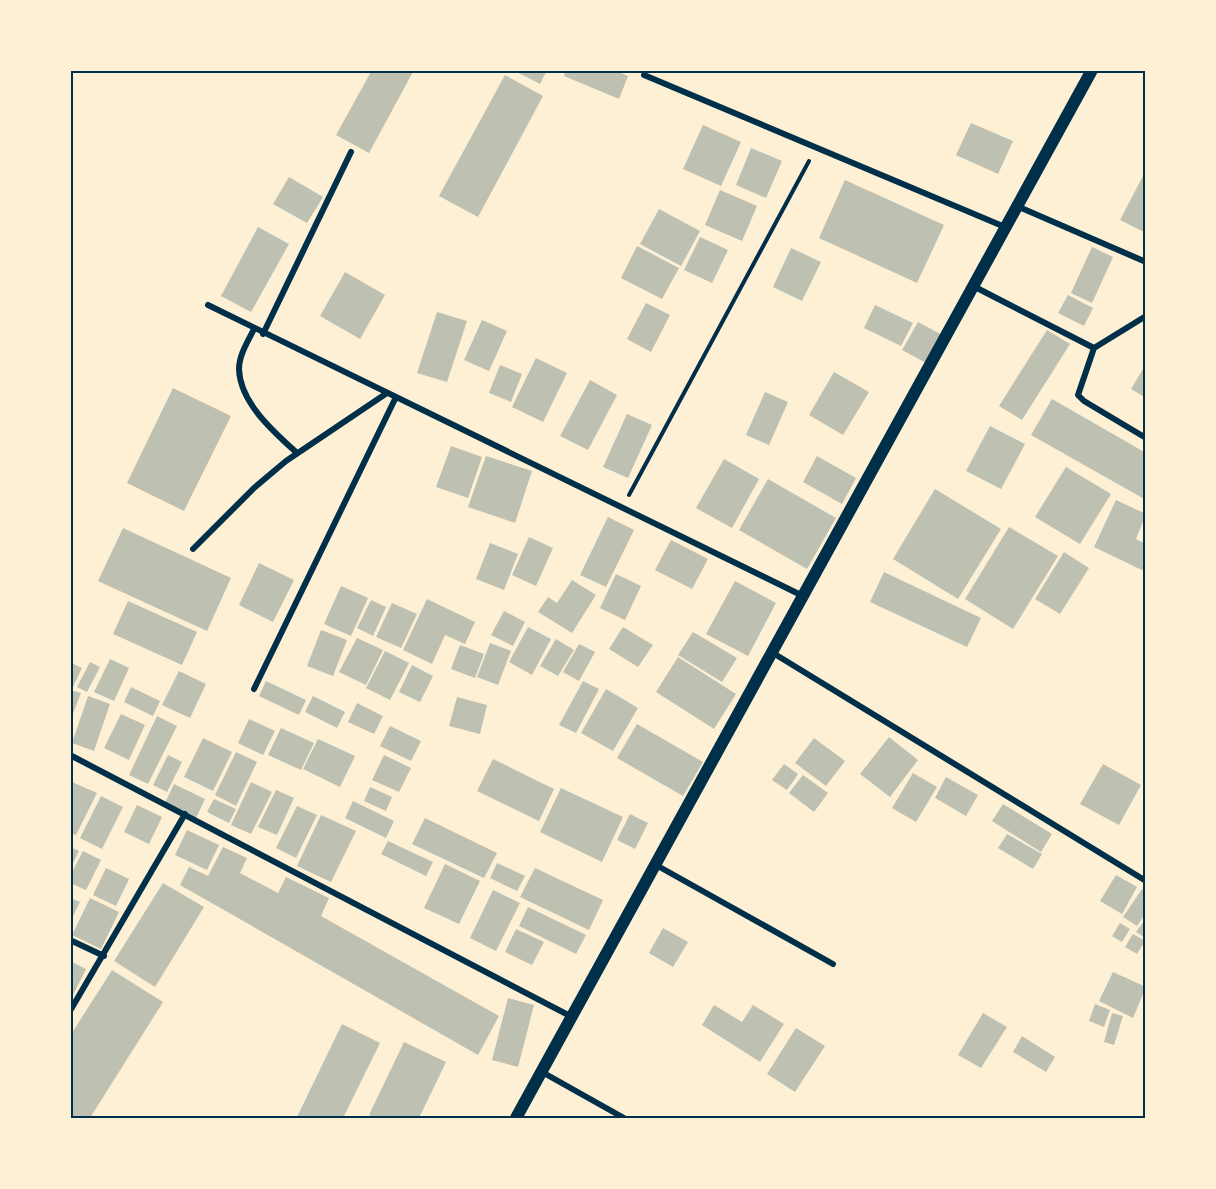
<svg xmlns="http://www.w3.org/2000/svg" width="1216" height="1189" font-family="Poppins,sans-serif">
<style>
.building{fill:#bec0b2}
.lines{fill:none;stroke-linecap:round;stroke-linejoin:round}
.path{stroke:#003049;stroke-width:4}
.minor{stroke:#003049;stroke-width:6}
.secondary{stroke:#003049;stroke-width:12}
.neatline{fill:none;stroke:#003049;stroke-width:2}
</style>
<rect width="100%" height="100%" fill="#fdf0d5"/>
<path class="building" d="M372,70H414L369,153L336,135Z
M513,70H547L540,84Z
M566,70H614L628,76L619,99L564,76Z
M505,75L543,96L478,217L439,196Z
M971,123L1013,141L998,174L956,155Z
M703,125L741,142L721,186L683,169Z
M751,148L782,161L766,198L736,185Z
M1146,170V233L1120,220Z
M289,177L323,197L307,223L273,204Z
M845,180L944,225L917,283L819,238Z
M720,190L757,206L742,241L705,225Z
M659,209L700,231L681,266L640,244Z
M258,227L289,244L251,312L221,296Z
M700,237L728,250L712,283L684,270Z
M637,246L679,268L662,299L621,278Z
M1092,247L1113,257L1092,303L1071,293Z
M791,248L821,262L802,301L773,287Z
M345,272L385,295L360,339L320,316Z
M1068,295L1093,308L1084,326L1058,313Z
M646,303L670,315L651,352L627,339Z
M875,305L913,323L901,346L864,328Z
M437,312L467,321L447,382L417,373Z
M482,320L507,331L489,371L464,360Z
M918,322L944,336L928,364L902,350Z
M1047,330L1070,344L1022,420L999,406Z
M536,358L567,373L543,422L512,407Z
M1146,364V398L1131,389Z
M500,365L522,374L511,402L489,393Z
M834,372L869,392L843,435L809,415Z
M590,380L617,395L588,450L560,436Z
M173,388L231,416L184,511L127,483Z
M765,392L788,402L769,445L746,435Z
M1052,399L1146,453V500L1031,435Z
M627,414L652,425L628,478L603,467Z
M990,426L1025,444L1001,489L966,471Z
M451,446L482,457L468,498L436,487Z
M486,456L532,471L515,523L468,507Z
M817,456L856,478L842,504L803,482Z
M724,459L759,479L732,528L696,508Z
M1066,467L1111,494L1080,544L1035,517Z
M768,479L836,518L807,569L739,530Z
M935,489L1001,529L958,599L893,559Z
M1116,500L1146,514L1136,539L1146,544V572L1094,547Z
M608,517L634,530L606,587L580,575Z
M1009,527L1058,556L1013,629L965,599Z
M123,528L231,578L207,631L98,581Z
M529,537L553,548L536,586L512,575Z
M671,540L708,559L692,589L655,570Z
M490,543L518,554L504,590L476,579Z
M1064,552L1089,568L1060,614L1035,599Z
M259,563L294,580L273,622L239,605Z
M884,572L981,618L967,647L870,602Z
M616,574L641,586L625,620L600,608Z
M572,580L596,595L572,633L538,612L548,597L557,603Z
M735,581L776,603L748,656L706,634Z
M341,586L368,598L351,636L324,624Z
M427,599L475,622L465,644L445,635L432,664L403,650Z
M371,600L386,607L373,636L357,628Z
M128,601L197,632L182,665L113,634Z
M392,603L417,614L401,648L376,637Z
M504,611L525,622L513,646L491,635Z
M528,627L551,639L532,675L509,662Z
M623,627L653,645L638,667L609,649Z
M321,630L347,640L333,676L307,666Z
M693,632L737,658L722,682L678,655Z
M357,638L383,650L366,685L339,672Z
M556,639L574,650L558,676L540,666Z
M490,643L511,651L498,685L477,677Z
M579,644L595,652L579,681L563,672Z
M460,645L484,654L475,678L451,669Z
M385,651L409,663L390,700L366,688Z
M678,657L736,694L714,729L656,692Z
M110,659L129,668L114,701L94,692Z
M70,662L82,668L73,687L70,685Z
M90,662L100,667L87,692L77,687Z
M412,665L433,676L420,702L399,692Z
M179,671L206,684L190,718L162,705Z
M266,681L306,700L299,715L259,696Z
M583,681L599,689L576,733L559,725Z
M131,687L160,701L153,716L124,702Z
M606,689L638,708L613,751L581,733Z
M70,690L81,693L71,719H70Z
M88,696L110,704L94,751L72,743Z
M313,696L345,712L337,728L305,712Z
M457,697L487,705L480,734L449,726Z
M357,703L383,716L374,734L348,722Z
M121,714L145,725L129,760L104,748Z
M157,716L177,726L148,784L129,775Z
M249,719L275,731L263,755L238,743Z
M637,724L703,762L683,796L617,758Z
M390,726L421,741L411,761L380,746Z
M281,728L314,743L301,770L268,755Z
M889,737L918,760L890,797L860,774Z
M203,738L232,752L213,791L184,777Z
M814,738L845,761L826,786L795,763Z
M318,739L355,756L340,787L303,769Z
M236,752L257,762L236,806L215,795Z
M168,755L182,762L167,792L153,785Z
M384,755L411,768L399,792L372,780Z
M493,759L554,789L539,821L477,791Z
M784,764L798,774L787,790L772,780Z
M1103,764L1141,785L1119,825L1080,804Z
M913,773L937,787L916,822L892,808Z
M803,775L828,793L814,812L789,793Z
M946,777L978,795L966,816L935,798Z
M72,782L97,793L76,835L70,833Z
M251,782L272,792L251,834L231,825Z
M174,784L205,799L196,818L165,803Z
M370,787L392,797L386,811L364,801Z
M561,788L623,817L602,862L540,832Z
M276,790L294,798L277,835L258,827Z
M101,796L123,807L102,849L80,838Z
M214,799L236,809L229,823L207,812Z
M353,801L394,821L386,838L345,818Z
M1003,804L1052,834L1041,852L992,821Z
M137,805L162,817L149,844L124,832Z
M297,806L317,815L296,858L276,848Z
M630,814L648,823L635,849L617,840Z
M321,815L356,831L331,882L297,866Z
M425,818L497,853L484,878L412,844Z
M187,830L219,845L207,870L175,855Z
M1007,834L1042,854L1033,869L998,848Z
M388,841L433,862L426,876L381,854Z
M70,847L79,851L70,869Z
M223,847L247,858L240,873L278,893L286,877L329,898L321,916L499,1016L478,1055L180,885L189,867L208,876Z
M83,851L101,860L86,890L70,883V876Z
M497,863L525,876L517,891L490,878Z
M445,864L480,881L459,924L424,908Z
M106,868L129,879L116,906L93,895Z
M535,868L603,900L589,930L520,897Z
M1116,875L1137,887L1122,914L1100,901Z
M163,883L204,907L155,987L114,961Z
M1142,889L1146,891V913L1137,926L1123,917Z
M493,890L520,903L496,951L470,938Z
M70,898L80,902L70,922Z
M90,898L119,912L101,949L72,935Z
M528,907L586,935L576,954L519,926Z
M1146,918V938L1136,932Z
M1120,923L1130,929L1122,942L1112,936Z
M663,928L688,942L673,967L649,953Z
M516,929L544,942L532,965L505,952Z
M1133,934L1145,941L1137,954L1125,947Z
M70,961L86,969L70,1001Z
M112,970L163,1002L90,1118H70V1036Z
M1113,972L1146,987L1133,1018L1099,1001Z
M508,998L534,1005L518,1067L492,1060Z
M1095,1004L1110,1010L1104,1027L1089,1021Z
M714,1005L742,1022L753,1005L784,1024L760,1062L702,1025Z
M983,1013L1007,1027L981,1068L958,1055Z
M1112,1013L1123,1016L1114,1045L1104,1042Z
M342,1024L380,1043L343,1118H299L297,1117Z
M796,1028L825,1046L795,1092L767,1074Z
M1022,1036L1055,1057L1046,1072L1013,1052Z
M404,1042L446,1062L419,1118H376L369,1115Z"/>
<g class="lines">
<path class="path" d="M629,495L809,161"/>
<path class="minor" d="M644,75L1005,227
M1019,207L1146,262
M975,287L1094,348
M208,305L803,596
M1146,316L1094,348L1078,395L1084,401L1146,438
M254,329C248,341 239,355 239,369C240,403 274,432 297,453
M263,334L351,152
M193,549L254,488L286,461L387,393
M773,653L1146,881
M254,689L396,397
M70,755L572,1017
M656,865L833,964
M70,940L104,956
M70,1011L185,814
M542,1072L624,1118"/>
<path class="secondary" d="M516,1118L1092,70"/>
</g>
<rect width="1216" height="1189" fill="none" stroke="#fdf0d5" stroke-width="144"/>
<rect x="72" y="72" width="1072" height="1045" class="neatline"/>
</svg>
